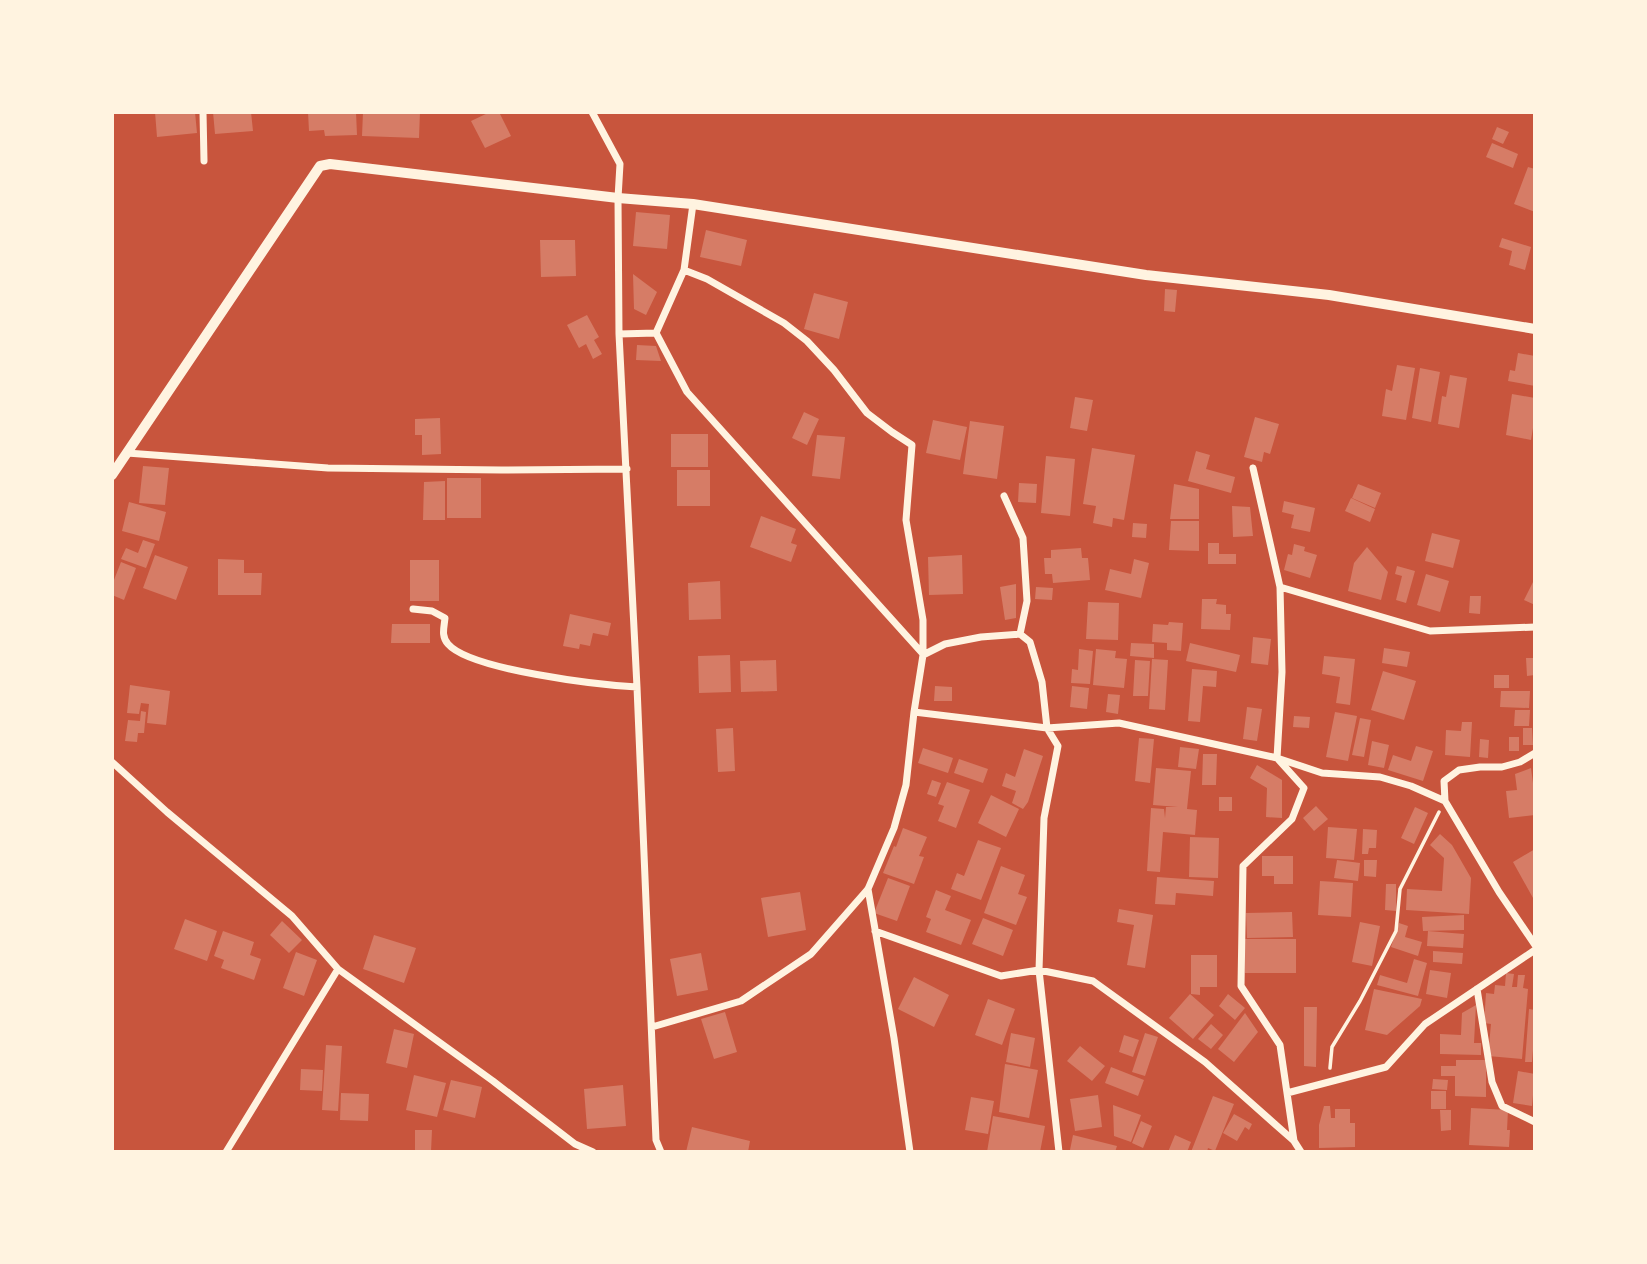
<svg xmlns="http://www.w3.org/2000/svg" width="1647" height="1264" font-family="'Varela Round',sans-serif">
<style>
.building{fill:#d67c66}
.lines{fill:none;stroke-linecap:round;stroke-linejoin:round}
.path{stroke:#fff3e0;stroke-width:3.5}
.minor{stroke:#fff3e0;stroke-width:7}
.tertiary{stroke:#fff3e0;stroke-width:10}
</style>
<rect width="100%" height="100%" fill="#c8553d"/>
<path class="building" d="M155,112H195L197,133L157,137Z
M213,112H251L253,131L215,134Z
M308,112H356L357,135L325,136L324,130L309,131Z
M363,112H420L419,138L362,136Z
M490,112H499L511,136L485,148L471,121Z
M1497,127L1509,132L1503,144L1492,139Z
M1492,143L1518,154L1513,168L1486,157Z
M1528,167L1535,169V212L1514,204Z
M636,212L670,215L667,249L633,246Z
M706,230L747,240L741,266L700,257Z
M1502,238L1531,247L1525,270L1509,265L1512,251L1499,247Z
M540,240H575L576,276L541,277Z
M633,274L657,292L646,315L634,309Z
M1165,289L1177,290L1175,312L1164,311Z
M814,293L848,302L839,339L804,329Z
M587,315L599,337L594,340L602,354L593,359L586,344L579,348L567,325Z
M637,345L656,346L661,361L636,360Z
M1518,353L1535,356V386L1508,381L1510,370L1515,371Z
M1397,365L1415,368L1406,420L1382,416L1386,389L1392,391Z
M1420,368L1440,372L1431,422L1412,418Z
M1450,375L1467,378L1459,428L1438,424L1442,396L1446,397Z
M1512,394L1535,398V416L1531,440L1506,435Z
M1075,397L1093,400L1087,431L1070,428Z
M804,412L819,419L807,445L792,438Z
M1255,417L1279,424L1270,454L1264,452L1262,462L1244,457Z
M440,418L441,454L422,455V435H415V419Z
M933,420L967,427L960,460L926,453Z
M970,421L1004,426L997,479L963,474Z
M671,434H708V467H671Z
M817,435L845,437L840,479L812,476Z
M1092,448L1135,455L1124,520L1113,518L1112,527L1093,523L1096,506L1083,504Z
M1196,451L1210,455L1206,469L1235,477L1231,493L1188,481Z
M1046,456L1075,459L1070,516L1041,513Z
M143,466L169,468L165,505L139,503Z
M677,470H710V506H677Z
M447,478H481V518H447Z
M445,481V520H423L424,482Z
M1019,483L1037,484L1036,503L1018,502Z
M1174,484L1199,489V519H1170Z
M1358,484L1381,493L1375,508L1352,498Z
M1351,498L1375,509L1370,522L1345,511Z
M1284,501L1315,508L1310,532L1291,528L1294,515L1282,512Z
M129,502L166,512L159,541L122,531Z
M1232,506L1250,507L1253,536L1233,537Z
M761,516L796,529L791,543L797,545L791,562L750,547Z
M1171,521H1199V551L1169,550Z
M1133,523L1147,524L1146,538L1132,537Z
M1432,533L1460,540L1453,568L1425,561Z
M143,540L155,544L146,568L121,559L126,548L138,553Z
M1208,543H1219V554H1236V564H1208Z
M1294,544L1305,547L1304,551L1317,555L1310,578L1284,570L1288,554L1292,555Z
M1367,547L1388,572L1381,600L1348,591L1354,563Z
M1081,548L1082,558H1088L1090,580L1053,583L1052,574H1045L1044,558H1051V550Z
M155,555L188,567L176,600L143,588Z
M962,555L963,594L929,595L928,557Z
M218,559L244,560V573H262L261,595H218Z
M1134,559L1149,563L1141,598L1105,590L1110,569L1131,574Z
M410,560H439V601H410Z
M121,562L136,568L124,600L112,595V585Z
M1397,566L1415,571L1406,603L1396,600L1402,576L1395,574Z
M1426,574L1449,581L1440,612L1417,605Z
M1535,578V605L1524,600Z
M720,581L721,619L689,620L688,583Z
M1016,584V618L1005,620L1000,587Z
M1036,587L1053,588L1052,600L1035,599Z
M1470,596H1481L1480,614L1469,613Z
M1202,599H1217L1216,604L1226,605V614H1231L1230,630L1201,629Z
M1088,602L1119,603L1118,640L1086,639Z
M570,614L611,623L608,636L593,633L590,646L580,644L579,649L563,646Z
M1169,622L1183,623L1181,651L1167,650V643L1152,642L1153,624L1168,625Z
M392,624H430V643H391Z
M1253,637L1271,639L1268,665L1251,663Z
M1131,643L1154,644V658L1130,656Z
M1190,643L1240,655L1236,672L1186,661Z
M1384,648L1410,652L1407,667L1382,663Z
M1079,649L1093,651L1090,684L1071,683L1072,669L1078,670Z
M1096,649L1116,651L1115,658L1127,659L1124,688L1093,685Z
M730,655L731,692L699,693L698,656Z
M1324,656L1355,659L1350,705L1336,703L1340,677L1322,674Z
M1526,658H1535V675L1527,676Z
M1152,659L1168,660L1165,710L1149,709Z
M776,660L777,691L741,692L740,661Z
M1135,660L1150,661L1148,696H1133Z
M1192,669L1217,671L1216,687L1203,686L1200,722L1188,721Z
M1383,671L1416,681L1404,720L1371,710Z
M1494,675H1509V688H1494Z
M130,685L170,691L166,725L147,723L149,704L141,703L139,714L127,713Z
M935,686L952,687V701H934Z
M1072,686L1089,688L1087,709L1070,707Z
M1501,691H1530L1529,708L1500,707Z
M1108,694L1120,695L1118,714L1106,712Z
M1247,707L1262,709L1257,741L1243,739Z
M1515,710H1530L1529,726H1514Z
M141,711L146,712L144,733H138L137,742L125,741L128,720L140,721Z
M1335,712L1357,716L1348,761L1326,757Z
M1294,716L1310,717L1309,728L1293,727Z
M1360,718L1371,720L1364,757L1352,755Z
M1462,722H1472L1470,757L1445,755L1446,730L1461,731Z
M733,728L735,771L718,772L716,729Z
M1523,728H1532L1533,745H1523Z
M1509,737H1519V751H1509Z
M1139,738L1154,739L1150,783L1135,781Z
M1480,739L1489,740L1488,758L1479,757Z
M1372,741L1389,745L1384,768L1368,765Z
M1416,746L1433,751L1423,781L1388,770L1393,755L1411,761Z
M1180,747L1199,749L1196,769L1178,767Z
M923,748L953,758L948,773L918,763Z
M1024,749L1043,756L1028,802L1023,809L1012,803L1016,791L1002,786L1006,773L1015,777Z
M1203,754H1217L1216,785H1202Z
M959,759L988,769L983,783L954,773Z
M1257,765L1282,780V818L1266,817L1267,788L1250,778Z
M1156,768L1191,771L1187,809L1197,810L1195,835L1163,832L1160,872L1147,871L1151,808L1164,809L1165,818L1166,807H1178L1153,805Z
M1531,768L1535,798V815L1509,818L1506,791L1517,790L1515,774Z
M932,780L941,783L936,797L927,794Z
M947,782L970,790L956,828L938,821L944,806L938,804Z
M991,795L1019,809L1006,837L978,823Z
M1219,797H1232V811H1219Z
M1316,806L1328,819L1314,831L1303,818Z
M1415,807L1428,813L1414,844L1401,838Z
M1328,827L1357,829L1354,860L1326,858Z
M903,828L927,837L919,856L924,857L914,884L883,873L894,846L896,847Z
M1363,829L1377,830L1376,848H1369L1368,854H1362Z
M1440,834L1452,845L1471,878L1469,914L1406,910L1407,889L1442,891L1444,858L1430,845Z
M1190,837L1219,838L1218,878L1189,877Z
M978,840L1001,848L981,900L951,889L957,873L964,876Z
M1535,849V897L1533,898L1513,862Z
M1262,856H1293V884H1274V876H1262Z
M1337,860L1360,863L1358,881L1334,878Z
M1364,860H1377L1376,877L1364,876Z
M1001,866L1025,875L1018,894L1027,897L1016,925L984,913Z
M1157,877L1214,881L1213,896L1176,893L1175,905L1155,904Z
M888,878L910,886L897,921L874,913Z
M1320,881L1353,883L1351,917L1318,915Z
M1386,884H1396V911L1385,910Z
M936,890L951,896L945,910L971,920L961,945L926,932L931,919L926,917Z
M800,892L806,930L768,937L761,898Z
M1119,909L1153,915L1145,968L1127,965L1134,925L1117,922Z
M1292,912L1293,937L1247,938L1246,913Z
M1464,915V930L1423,931L1422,917Z
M983,918L1013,930L1003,956L972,944Z
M185,919L217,931L207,961L174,949Z
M282,921L302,940L289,953L270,935Z
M1360,922L1380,926L1372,966L1352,962Z
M1399,923L1408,926L1405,937L1422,942L1418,956L1391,947Z
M223,931L254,942L250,955L261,959L254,980L221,968L224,960L214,956Z
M1428,931L1464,934L1463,948L1427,946Z
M374,935L416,948L404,983L363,969Z
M1245,939H1296V973H1245Z
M1433,951L1463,953L1462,964L1433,962Z
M296,952L317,960L304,996L283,988Z
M701,953L708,990L677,996L670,959Z
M1191,955H1217V987H1200V995L1191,994Z
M1414,959L1427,963L1418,996L1377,985L1380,975L1407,983Z
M1430,970L1451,973L1447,998L1426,994Z
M1506,973L1514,974L1512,987H1517L1518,975H1525L1523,988L1528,989L1522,1059L1488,1056L1491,1024L1484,1023L1486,993L1494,994L1495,985L1505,986Z
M914,977L949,995L934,1027L898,1009Z
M1374,989L1422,999L1420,1006L1387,1035L1365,1030Z
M1190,994L1214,1015L1193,1039L1169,1018Z
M1228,994L1245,1008L1235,1020L1219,1006Z
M988,999L1015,1009L1002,1045L975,1035Z
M1476,1005L1474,1043H1481V1055L1440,1054V1034L1461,1035L1462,1013Z
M1304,1007H1317L1316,1067L1304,1066Z
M1529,1009L1535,1010V1050H1533L1532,1062H1525Z
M725,1012L737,1052L714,1059L701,1019Z
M1245,1013L1258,1032L1234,1062L1218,1049Z
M1211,1024L1223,1035L1211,1049L1198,1039Z
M394,1029L414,1034L407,1068L386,1063Z
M1011,1033L1035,1038L1030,1067L1006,1062Z
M1145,1033L1158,1037L1145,1076L1132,1072Z
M1124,1035L1139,1040L1133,1057L1119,1052Z
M326,1045L342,1046L338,1111L322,1110Z
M1080,1046L1105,1066L1092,1081L1067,1061Z
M1456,1060H1486V1097L1455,1096V1076H1441V1066H1456Z
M1005,1064L1038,1070L1029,1118L999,1112Z
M1111,1067L1144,1080L1138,1096L1105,1083Z
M301,1069L323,1070L322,1091L300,1090Z
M1518,1071L1535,1074L1532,1106L1513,1103Z
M414,1075L446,1083L437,1117L406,1110Z
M1433,1079L1448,1080L1447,1090L1432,1089Z
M451,1080L482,1087L475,1118L443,1110Z
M623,1085L626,1126L587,1129L584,1089Z
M1431,1091H1446V1109H1431Z
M341,1093L369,1094L368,1121L340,1120Z
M1098,1095L1102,1127L1075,1131L1070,1099Z
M1213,1096L1234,1104L1215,1151L1208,1148L1207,1152H1191Z
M971,1097L994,1101L988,1134L965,1130Z
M1113,1105L1141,1115L1131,1142L1114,1136Z
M1324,1106H1330L1331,1118H1335V1109H1350V1123H1355V1147L1319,1148V1125Z
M1471,1108L1508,1110L1507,1130H1510L1509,1147L1469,1145Z
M1440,1110H1451V1130L1441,1131Z
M1234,1114L1252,1124L1249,1130L1245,1127L1237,1141L1223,1133Z
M993,1116L1045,1126L1040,1152H987Z
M1141,1121L1152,1126L1143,1148L1132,1143Z
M692,1127L750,1141L748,1152H686Z
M415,1130H432L431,1152H415Z
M1073,1135L1117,1146L1115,1152H1077L1070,1150Z
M1175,1135L1191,1142L1187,1152H1168Z"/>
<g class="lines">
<path class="path" d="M1330,1068L1332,1047L1360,1001L1396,931L1400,889L1439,812"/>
<path class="minor" d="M203,112L204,161
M592,112L620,164L618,198L619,334L637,687L656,1140L661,1152
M656,333L684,270L693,204
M619,334L656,333L687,392L923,654
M127,453L328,468L501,470L627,469
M1253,468L1280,587L1282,672L1277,758L1304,788L1292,819L1243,866L1241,986L1280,1045L1294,1141L1301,1152
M1004,496L1023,538L1027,601L1020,634L1030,642L1042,682L1047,728L1058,746L1044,818L1039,970L1059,1152
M1280,587L1430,631L1535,627
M413,609L432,611L445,618C444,628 441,636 448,644C470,670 600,685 637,687
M923,655L945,644L981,637L1020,634
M914,712L1047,728L1119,723L1277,758L1322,773L1380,777L1411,786L1445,801L1499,892L1535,945
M112,762L167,812L292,916L338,969L493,1081L575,1144L593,1152
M1445,801L1444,781L1459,770L1480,767H1502L1520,762L1535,753
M868,889L894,1038L910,1152
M875,931L1001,976L1039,970L1093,981L1205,1062L1294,1141
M1477,989L1492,1082L1502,1106L1535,1122
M652,1027L741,1001L811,954L868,889L894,828L906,785L914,712L923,655V620L906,520L912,445L892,432L867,413L834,370L807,341L784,323L707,279L684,270
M1287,1093L1386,1067L1425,1024L1535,950
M226,1152L338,969"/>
<path class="tertiary" d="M112,475L320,166L330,164L618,198L693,204L1146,275L1329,295L1535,329"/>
</g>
<rect width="1647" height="1264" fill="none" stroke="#fff3e0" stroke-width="228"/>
</svg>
